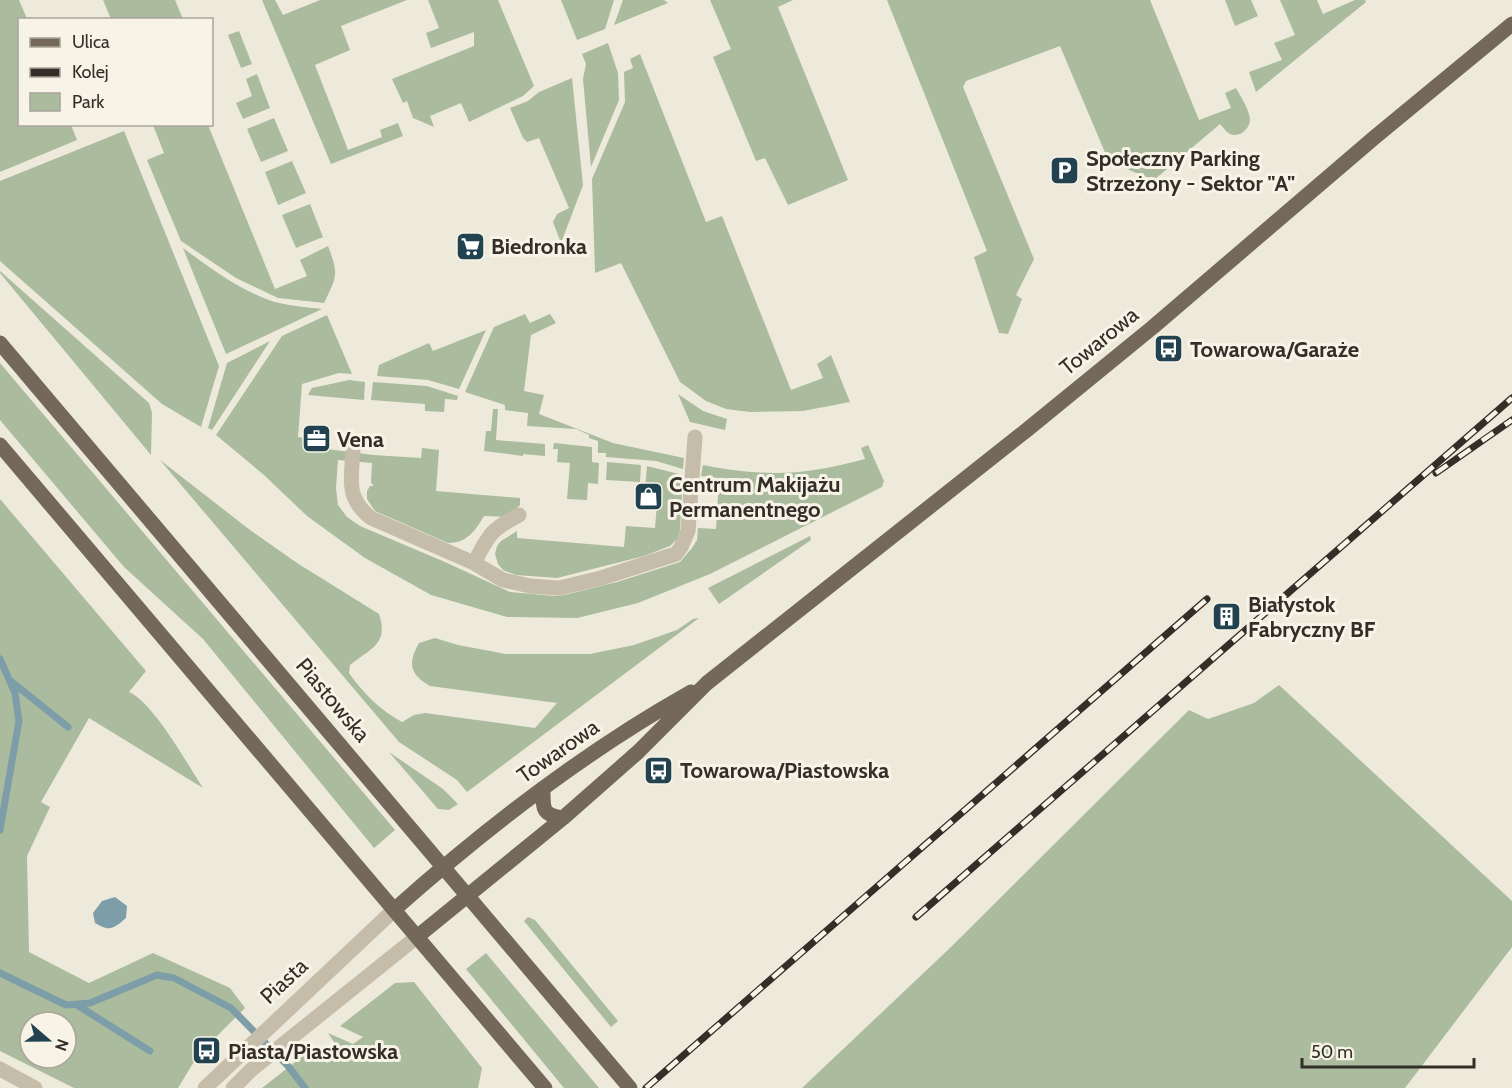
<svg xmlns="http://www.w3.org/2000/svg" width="1512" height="1088" font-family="Cabin,sans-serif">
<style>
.green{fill:#aabc9d;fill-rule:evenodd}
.water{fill:#7d9da8}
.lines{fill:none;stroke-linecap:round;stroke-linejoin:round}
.stream{stroke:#7d9da8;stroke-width:7}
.minor{stroke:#c5bca9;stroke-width:15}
.major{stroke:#73685a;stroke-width:15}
.rail-casing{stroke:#332e28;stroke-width:7}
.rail{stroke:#f7f3e7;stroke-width:4.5;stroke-dasharray:14;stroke-linecap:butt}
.labels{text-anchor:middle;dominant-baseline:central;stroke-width:6;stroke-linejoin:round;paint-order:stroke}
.poi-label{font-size:22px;font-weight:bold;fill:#332e28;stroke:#f7f3e7;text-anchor:start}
.street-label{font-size:22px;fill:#332e28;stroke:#f7f3e7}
</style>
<rect width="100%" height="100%" fill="#eeeadb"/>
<path class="green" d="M0,0H19L27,19L20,20V124L71,125L77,140L0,172Z
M103,0H175L183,19H111Z
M262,0H275L283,15L320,0H407L341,26L350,50L315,65L348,150L382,137L380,130L398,123L403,136L331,164Z
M428,0H498L534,86L523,96L469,122L461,103L430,116L434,127L413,118L407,101L403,103L392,79L474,46V32L431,48L426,33L439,28Z
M561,0H614L605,29L577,40Z
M623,0H664L668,3L614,25Z
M710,0H793L778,7L848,180L788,205L765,158L756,161L713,57L731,49Z
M887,0H1150L1199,120L1231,108L1225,93L1236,88C1241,97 1249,109 1250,119C1250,129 1240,138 1230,134C1226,132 1223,127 1220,124L1154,180L1109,162L1060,46L966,81L963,87L1034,259L1016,295L1022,299L1008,334L999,333L974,257L987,251Z
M1225,0H1251L1258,16L1235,26Z
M1280,0H1317L1323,14L1355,0H1365L1366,2L1256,92L1249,72L1282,60L1274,43L1295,35Z
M239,31L252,64L241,68L228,35Z
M608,43L618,73L619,100L591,167L583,79L586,64L582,54Z
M640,54L706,222L722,216L791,390L823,378L817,364L831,355L850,402L803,411L750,412L726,409L706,401L680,382L621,263L595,273L592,179L625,102L624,72L633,68L630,59Z
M257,74L270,108L243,119L236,103L252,96L246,79Z
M572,78L583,185L561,243L553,222L557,214L569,208L539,138L527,142L523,138L510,108L528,101L539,92Z
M274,118L288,151L261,162L247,129Z
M153,125H208L275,289L307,276L300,260L328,246C339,275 337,276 324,303L278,298L236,278L181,241L147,160L164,153Z
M124,131L219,366L201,427L162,404L0,261V181Z
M292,161L306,193L278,205L265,172Z
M310,204L323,237L296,248L282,215Z
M183,248C212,269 240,291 275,302C290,306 307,307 322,309L226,354Z
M0,271L149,403L152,413L151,455L0,273Z
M525,314L530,323L550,314L556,323L531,335L524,391L544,395L539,414L613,443L684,458L683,469L656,461L606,457V453H598V441L589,438V435L576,429L527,426L528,413L505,410V405L465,392L494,327Z
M327,315L352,374L339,373L302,384L298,437L328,440L327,449L373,455L421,458L422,448L439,450L436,491L520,498V505L507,517L484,516C475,531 467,543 448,543L375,511L367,499V491L370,486H374L371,483L372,463L338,460L336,488L338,505L347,517L360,526L445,562L510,592L555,596L564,595L617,582L680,562L692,548L697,540L698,528L716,529L719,478L701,476L703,465C738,472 778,476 814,470C831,468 848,463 865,459L861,448L868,445L884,481L882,487L710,574L638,603L577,618L507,617L431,595L365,558L307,516L264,475L216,435L282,336Z
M486,330L459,389L428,380L377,376L379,365L429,343L433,351Z
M270,341L212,430L208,428L227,363Z
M0,363L395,830L374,848L203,639L124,567L0,420Z
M349,380L365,382L364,400L308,395L312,388Z
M373,382L427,386L458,396L457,400L445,399L444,412L425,411V404L371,400Z
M678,394L703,411L727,419L725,430L690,422Z
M493,409H498L496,440L545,444V456L523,454V456L484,451L486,431H491Z
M554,443L592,447V462L599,463L598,484L588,483L587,500L567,499L570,463L557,462L558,449H553Z
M160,460L250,530L297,563L379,614C389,644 371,648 350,665L349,673C364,694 380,710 402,722L414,715L425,713L535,728L557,703L430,686C409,674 408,663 419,643L435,638L458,645L506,654H590L634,645L677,630L693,619L699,618L467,792L457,780L399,742Z
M607,462L641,465L640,482L606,480Z
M647,466L683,475L680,530L678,538L670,546L644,556L557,578L516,575L503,570L498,564L495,554L497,546L501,541L517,531V538L624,547L626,526L655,528L658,491L645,489Z
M0,499L146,671L129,692C153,702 188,765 203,788L89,718L41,802L50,807L27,856L29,952L89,983L153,953L230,988L245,1008L198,1055L178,1088H74L0,1051ZM30,1022H66V1058H30Z
M810,536L811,540L719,604L708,588Z
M1279,685L1512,901V947L1405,1088H802L951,947L1189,710L1208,719L1254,703Z
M389,752L443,789L458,804L449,810L438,809Z
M528,917L535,920L618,1021L611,1027L524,921Z
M486,953L599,1088H564L466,969Z
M414,982L482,1068L478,1088H262L317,1045L327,1063L342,1054L328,1033L353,1044L363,1037L340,1026L395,983Z"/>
<path class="water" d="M115,897L127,906L126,918C113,929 110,932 95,923L93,913L102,901Z"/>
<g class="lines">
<path class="stream" d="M0,659L15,693L19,721L0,830
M12,682L68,727
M0,973L66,1005L90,1003L157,975L174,978L231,1008L288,1066L305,1088
M77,1005L150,1051"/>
<path class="minor" d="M353,451C351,481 346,498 371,518L474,563L503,580L530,586L559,588L601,578L676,554L681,547L688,531L695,437
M474,563C489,535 490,530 519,515
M0,1069L35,1088
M205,1088L395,909
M233,1088L251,1070L418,936"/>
<path class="major" d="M0,343L630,1088
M0,445L545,1088
M543,789C543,809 542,815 563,818
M395,909C486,828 584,752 691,692
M418,936L563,818L638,752L707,683L1028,429L1153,327L1375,137L1512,24"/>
<defs>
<path id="rail" d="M1436,473L1512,420
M916,917L1512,398
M646,1088L1207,599"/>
</defs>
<use href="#rail" class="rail-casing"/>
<use href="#rail" class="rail"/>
</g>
<defs>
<symbol id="parking-square" viewBox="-11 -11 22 22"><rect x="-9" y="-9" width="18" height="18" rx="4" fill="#22424f" stroke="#f7f3e7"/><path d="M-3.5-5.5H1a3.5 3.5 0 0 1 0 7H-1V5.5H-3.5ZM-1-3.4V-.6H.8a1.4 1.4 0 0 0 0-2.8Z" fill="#fff"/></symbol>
<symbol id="supermarket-square" viewBox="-11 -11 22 22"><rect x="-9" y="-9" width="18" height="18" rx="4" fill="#22424f" stroke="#f7f3e7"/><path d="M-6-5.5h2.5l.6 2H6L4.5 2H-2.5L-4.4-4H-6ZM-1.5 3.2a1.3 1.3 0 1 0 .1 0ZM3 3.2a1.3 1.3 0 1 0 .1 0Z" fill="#fff"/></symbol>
<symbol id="bus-square" viewBox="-11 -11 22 22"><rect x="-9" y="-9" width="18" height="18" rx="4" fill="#22424f" stroke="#f7f3e7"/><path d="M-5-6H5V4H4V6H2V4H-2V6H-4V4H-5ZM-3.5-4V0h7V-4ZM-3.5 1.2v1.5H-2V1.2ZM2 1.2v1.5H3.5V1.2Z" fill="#fff"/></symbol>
<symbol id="office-square" viewBox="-11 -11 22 22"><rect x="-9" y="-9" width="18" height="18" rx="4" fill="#22424f" stroke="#f7f3e7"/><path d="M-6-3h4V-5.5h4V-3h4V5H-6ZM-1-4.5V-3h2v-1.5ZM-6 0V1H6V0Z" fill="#fff"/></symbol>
<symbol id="shop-square" viewBox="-11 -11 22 22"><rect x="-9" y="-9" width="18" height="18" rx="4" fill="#22424f" stroke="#f7f3e7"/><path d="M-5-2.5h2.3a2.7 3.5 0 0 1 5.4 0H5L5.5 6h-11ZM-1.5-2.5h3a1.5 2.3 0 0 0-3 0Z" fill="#fff"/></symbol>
<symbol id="building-square" viewBox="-11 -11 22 22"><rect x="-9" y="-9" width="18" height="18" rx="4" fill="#22424f" stroke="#f7f3e7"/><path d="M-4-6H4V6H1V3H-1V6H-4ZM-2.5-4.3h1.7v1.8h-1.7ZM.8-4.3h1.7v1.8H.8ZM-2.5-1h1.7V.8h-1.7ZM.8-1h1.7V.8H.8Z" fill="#fff"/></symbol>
</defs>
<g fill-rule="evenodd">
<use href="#parking-square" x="1048" y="154" width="33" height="33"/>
<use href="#supermarket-square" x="454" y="230" width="33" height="33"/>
<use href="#bus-square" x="1152" y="332" width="33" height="33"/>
<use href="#office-square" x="300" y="422" width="33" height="33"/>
<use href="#shop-square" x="632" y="480" width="33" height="33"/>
<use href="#building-square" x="1210" y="600" width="33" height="33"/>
<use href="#bus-square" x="642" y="754" width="33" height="33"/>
<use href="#bus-square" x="190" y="1034" width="33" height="33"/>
</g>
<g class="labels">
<g class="poi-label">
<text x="1086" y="158">Społeczny Parking<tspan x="1086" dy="25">Strzeżony - Sektor "A"</tspan></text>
<text x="491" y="246">Biedronka</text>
<text x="1190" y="349">Towarowa/Garaże</text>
<text x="337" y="439">Vena</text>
<text x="669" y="484">Centrum Makijażu<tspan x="669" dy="25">Permanentnego</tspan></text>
<text x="1248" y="604">Białystok<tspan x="1248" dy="25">Fabryczny BF</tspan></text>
<text x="680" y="770">Towarowa/Piastowska</text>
<text x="228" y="1051">Piasta/Piastowska</text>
</g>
<g class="street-label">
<text transform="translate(1099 341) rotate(-39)">Towarowa</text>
<text transform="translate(333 700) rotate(50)">Piastowska</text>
<text transform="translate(558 751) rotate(-35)">Towarowa</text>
<text transform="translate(284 981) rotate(-43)">Piasta</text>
</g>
</g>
<rect x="18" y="18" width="195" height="108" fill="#f7f3e7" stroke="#a9a49b" stroke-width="1.5"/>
<rect x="30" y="38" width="30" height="9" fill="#73685a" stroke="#a9a49b" stroke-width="1.5"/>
<text x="72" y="48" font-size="18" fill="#332e28">Ulica</text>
<rect x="30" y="68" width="30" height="9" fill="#332e28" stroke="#a9a49b" stroke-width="1.5"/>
<text x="72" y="78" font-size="18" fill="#332e28">Kolej</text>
<rect x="30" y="93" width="30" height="18" fill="#aabc9d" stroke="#a9a49b" stroke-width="1.5"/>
<text x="72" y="108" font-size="18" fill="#332e28">Park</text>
<g transform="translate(48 1040) rotate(110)"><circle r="28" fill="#f7f3e7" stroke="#a9a49b" stroke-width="1.5"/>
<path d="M0-4.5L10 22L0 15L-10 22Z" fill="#22424f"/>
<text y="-9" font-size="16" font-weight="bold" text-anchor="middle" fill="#332e28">N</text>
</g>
<path d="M1302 1058v9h172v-9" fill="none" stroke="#332e28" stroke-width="3"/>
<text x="1311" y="1058" font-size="18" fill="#332e28" stroke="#f7f3e7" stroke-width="4.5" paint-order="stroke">50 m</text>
</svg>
